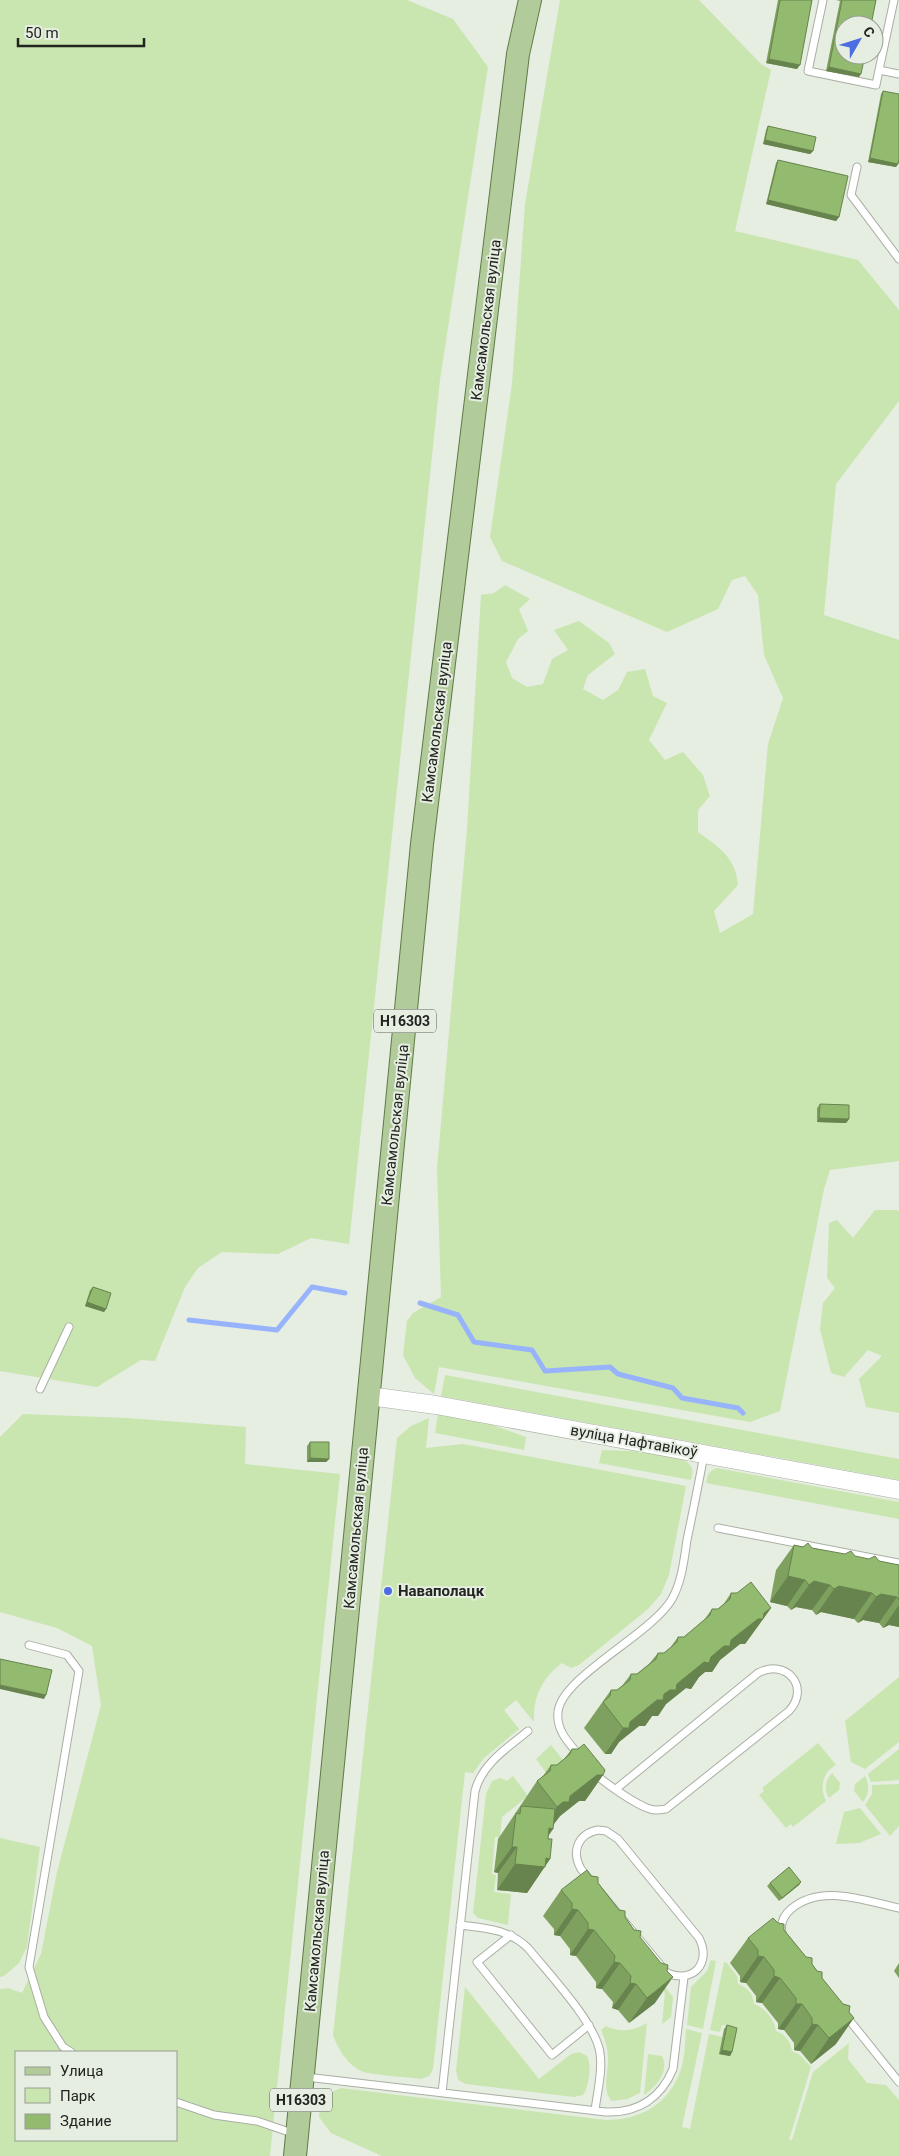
<svg xmlns="http://www.w3.org/2000/svg" width="899" height="2156" font-family="Roboto,sans-serif">
<style>
.green{fill:#c9e6b0;fill-rule:evenodd}
.lines{fill:none;stroke-linecap:round;stroke-linejoin:round}
.stream{stroke:#97b3fc;stroke-width:5}
.service-casing{stroke:#a9afa4;stroke-width:9}
.tertiary-casing{stroke:#a9afa4;stroke-width:19}
.primary-casing{stroke:#5e7a45;stroke-width:24}
.service{stroke:#fff;stroke-width:7}
.tertiary{stroke:#fff;stroke-width:18}
.primary{stroke:#b2cb9b;stroke-width:22}
.wall{fill:#7ea15f}
.shaded-wall{fill:#67834e}
.building{fill:#93bb6f;stroke:#67834e}
.poi-dot{fill:#4c6ee2;stroke:#e6ede1;stroke-width:2}
.labels{text-anchor:middle;dominant-baseline:central;stroke-width:4;stroke-linejoin:round;paint-order:stroke}
.shield{fill:#e6ede1;stroke:#5c6059;stroke-width:1}
.shield-label{font-size:14px;font-weight:bold;fill:#21241f}
.street-label{font-size:15px;fill:#21241f;stroke:#e6ede1}
.poi-label{font-size:15px;font-weight:bold;fill:#21241f;stroke:#e6ede1;text-anchor:start}
</style>
<rect width="100%" height="100%" fill="#e6ede1"/>
<path class="green" d="M0,0H407L453,19L488,67L440,380L349,1244L311,1238L278,1254L222,1252L198,1268L185,1287L155,1361L141,1360L97,1387L0,1371Z
M560,0H699L761,64L771,70L735,231L858,260L899,310V401L836,484L824,615L899,640V1161L830,1170L824,1189L780,1411L750,1422L439,1367L434,1394L415,1378L403,1355L407,1321L413,1313L441,1297L437,1168L467,829L481,595L494,593L505,585L530,599L519,609L528,631L518,639L506,662L512,678L527,687L543,684L552,659L568,650L554,630L579,621L609,643L615,654L588,675L583,689L603,700L618,690L627,672L645,669L653,696L667,703L649,740L665,760L683,752L703,775L710,796L698,810V832C719,847 736,858 738,885L714,911L720,933L753,914L768,744L783,698L764,655L758,595L745,576L732,580L718,609L667,632L502,561L490,537L512,384L525,204Z
M875,1210H897L899,1211V1413L866,1407L859,1379L882,1356L868,1350L844,1377L831,1373L820,1329L823,1303L835,1288L827,1278L829,1223L837,1220L853,1238Z
M445,1375L899,1459V1480L441,1396Z
M438,1413L481,1421L526,1437L524,1450L435,1433Z
M23,1414L127,1418L246,1427L245,1464L340,1474L270,2156H0V1989L8,1988L22,1993L41,1954L57,1872L101,1705L92,1646L57,1628L0,1612V1437ZM16,2052H176V2140H16Z
M429,1418L426,1448L463,1444L686,1486L669,1575L661,1594L648,1609L579,1665L571,1668L562,1663C542,1678 533,1697 534,1722L516,1700L504,1710L519,1729L484,1758L473,1773L465,1772L433,2069L429,2076L421,2079C409,2077 369,2075 361,2071C347,2064 338,2049 333,2035L397,1438L411,1426Z
M602,1450C620,1451 679,1450 690,1465C694,1470 692,1475 691,1480L599,1463Z
M717,1468L899,1502V1519L706,1483C708,1475 708,1471 717,1468Z
M899,1677V1742L865,1769L851,1762L845,1721Z
M818,1743L836,1765C823,1772 819,1787 826,1801L793,1827L791,1824L786,1828L759,1795L764,1791L762,1788Z
M551,1745L567,1765L547,1774L536,1759Z
M899,1749V1780L871,1782L868,1774Z
M832,1773L840,1783L839,1790L829,1798C824,1790 825,1780 832,1773Z
M513,1776L528,1796L502,1817L500,1837H495L492,1874L496,1875L494,1892L511,1894L508,1925L478,1918L473,1913L486,1794L492,1781L500,1778L507,1781Z
M865,1776C870,1785 869,1794 863,1802L854,1791L855,1784Z
M899,1784V1826L890,1836L865,1805L872,1794V1785Z
M860,1808L881,1834L859,1843L836,1844L844,1812Z
M0,1838L40,1847L27,1947L19,1963L4,1976L0,1977Z
M711,1960L716,1961L703,2029L687,2025L691,1987L707,1971Z
M724,1962L727,1963L737,1976L738,1984C748,1988 753,1993 754,2004C765,2008 774,2019 776,2031C786,2035 790,2041 792,2051L800,2055L811,2067L789,2140H792L813,2072L849,2043L848,2059L867,2083L886,2085L899,2100V2156H382L331,2133L319,2117C321,2100 325,2094 341,2088L606,2120C639,2120 668,2105 680,2072C685,2059 685,2043 686,2029L702,2033L682,2127L690,2129L709,2034L723,2037L720,2053L730,2055L735,2027L722,2025L720,2032L710,2030Z
M657,1977L673,1997L671,2017L662,2024L665,1993Z
M465,1987L539,2079L571,2054L579,2052L587,2056C592,2065 589,2087 583,2095L574,2097L466,2084L458,2080L456,2071Z
M647,2023L640,2093L627,2099L612,2101C601,2090 609,2072 608,2058C608,2048 605,2039 601,2030L606,2026C620,2033 634,2031 647,2023Z
M648,2054L662,2056C670,2071 656,2087 644,2095Z"/>
<g class="lines">
<path class="stream" d="M420,1303L458,1315L474,1342L532,1350L545,1371L610,1367L618,1374L673,1388L682,1398L738,1408L743,1413
M189,1320L277,1330L312,1287L345,1293"/>
<defs>
<path id="service" d="M823,0L808,71L876,85L879,70
M894,0L879,70L899,74
M857,167L851,195L899,259
M40,1389L69,1327
M718,1528L899,1563
M29,1645L67,1655L79,1671L29,1967L44,2017L63,2047L71,2052
M579,1755C568,1742 556,1730 558,1712C561,1677 652,1634 672,1599C682,1581 684,1560 687,1540C693,1511 699,1483 704,1454
M594,1773C605,1783 636,1805 650,1809C655,1811 660,1810 666,1809L789,1711C811,1687 786,1658 758,1673L616,1789
M598,1830L606,1831L618,1839L699,1938C712,1963 693,1984 667,1973L581,1869C571,1851 578,1834 598,1830Z
M460,1925C486,1928 508,1929 528,1948C548,1973 596,2023 600,2053C603,2072 597,2092 595,2111
M782,1933C780,1923 784,1915 791,1909C821,1883 865,1901 899,1908
M511,1935L477,1962L552,2055L589,2025
M846,2016L899,2082
M306,2077L606,2112C638,2113 661,2098 673,2069L684,1977
M442,2093L475,1791C482,1764 507,1748 528,1731
M176,2102L214,2115L257,2121L295,2134"/>
<path id="tertiary" d="M369,1396L436,1405L899,1490"/>
<path id="primary" d="M295,2156L422,844L518,54L530,0"/>
</defs>
<use href="#service" class="service-casing"/>
<use href="#tertiary" class="tertiary-casing"/>
<use href="#primary" class="primary-casing"/>
<use href="#service" class="service"/>
<use href="#tertiary" class="tertiary"/>
<use href="#primary" class="primary"/>
</g>
<path class="wall" d="M778,0H812L797,69L766,63Z
M836,0H876L859,77L826,71L840,1Z
M883,91L898,164L896,167L868,162L881,94Z
M768,126L813,151L810,154L763,144L766,130Z
M778,160L839,217L836,221L766,204L776,163Z
M820,1104L849,1119L846,1123L817,1122V1108Z
M93,1287L106,1309L104,1312L85,1306L90,1290Z
M310,1442L329,1459L326,1462H307V1446Z
M794,1545L899,1565V1627L889,1625L883,1628L879,1623L863,1620L858,1623L854,1619L821,1612L816,1615L812,1610L796,1607L791,1610L787,1606L770,1602L776,1570Z
M731,1593L771,1608L745,1644H740L720,1660L712,1672H705L699,1677L691,1689L686,1688L666,1704L658,1716H652L645,1726H639L619,1742L611,1754H605L584,1728L611,1690H617L622,1686L631,1674H637L649,1664L658,1653H664L670,1648L678,1637H684L704,1620L712,1609H718L723,1605Z
M572,1749L603,1775L585,1801H579L560,1816L553,1825V1829L548,1836V1839L550,1859L527,1893L497,1890L498,1873L494,1872L498,1839L537,1781L543,1776L551,1765H557L564,1759Z
M801,1882L799,1885L779,1901L767,1886L770,1883Z
M598,1883L640,1937L655,2003L629,2023L618,2010L612,2008L613,2002L602,1989L596,1988V1982L576,1956L570,1955V1949L560,1936L554,1935V1929L543,1916L561,1890Z
M784,1930L806,1957L812,1964L822,1978L836,2044L811,2064L800,2051L794,2050V2043L784,2030L778,2029V2023L762,2003L756,2002V1996L746,1983L740,1982V1976L730,1963L748,1938Z
M899,1963V1984V1978L894,1971Z
M727,2025L732,2052L730,2056L719,2054L724,2029Z"/>
<path class="shaded-wall" d="M769,59L800,65L797,69L766,63Z
M829,67L861,74L859,77L826,71Z
M765,140L813,151L810,154L763,144Z
M870,158L898,164L896,167L868,162Z
M768,200L839,217L836,221L766,204Z
M819,1118L849,1119L846,1123L817,1122Z
M87,1302L106,1309L104,1312L85,1306Z
M310,1458L329,1459L326,1462H307Z
M788,1576L805,1580L787,1606L770,1602Z
M814,1581L830,1585L812,1610L796,1607L791,1610L809,1585Z
M839,1586L872,1593L854,1619L821,1612L816,1615L834,1589Z
M881,1594L897,1597L879,1623L863,1620L858,1623L876,1597Z
M899,1605V1627L889,1625L883,1628Z
M771,1608L745,1644H740L720,1660L712,1672H705L699,1677L691,1689L686,1688L666,1704L658,1716H652L645,1726H639L619,1742L611,1754H605L623,1728L630,1722Z
M0,1685L46,1695L44,1699L0,1689Z
M597,1775H603L585,1801H579L560,1816L551,1828H545L539,1833L557,1807Z
M549,1828L553,1829L535,1855Z
M512,1847H517L498,1873L494,1872Z
M546,1858L550,1859L527,1893L497,1890L515,1864Z
M801,1882L799,1885L779,1901L782,1898Z
M572,1909L578,1910L560,1936L554,1935Z
M588,1929L594,1930L576,1956L570,1955Z
M758,1956L764,1957L746,1983L740,1982Z
M614,1962L620,1963L602,1989L596,1988Z
M774,1976L780,1978L762,2003L756,2002Z
M673,1977L655,2003L629,2023L647,1998Z
M630,1983L636,1984L618,2010L612,2008Z
M796,2004H802L784,2030L778,2029Z
M854,2018L836,2044L811,2064L829,2038Z
M812,2024L818,2025L800,2051L794,2050Z
M722,2050L732,2052L730,2056L719,2054Z"/>
<path class="building" d="M780,0H812L800,65L769,59Z
M842,0H876L871,25H844V55H865L861,74L829,67Z
M883,91L899,94V159L898,164L870,158Z
M768,126L816,137L813,151L765,140Z
M778,160L848,176L839,217L768,200Z
M820,1104L849,1105V1119L819,1118Z
M93,1287L111,1293L106,1309L87,1302Z
M310,1442H329V1459L310,1458Z
M808,1543L812,1548L845,1554L851,1551L855,1556L869,1559L875,1556L879,1561L899,1565V1600L897,1597L881,1594L876,1597L872,1593L839,1586L834,1589L830,1585L814,1581L809,1585L805,1580L788,1576L794,1545L803,1547Z
M751,1582L771,1608L764,1613L763,1619H758L731,1640L730,1646H724L711,1657L709,1663L704,1662L677,1684L676,1690H670L664,1694L663,1700H657L630,1722L629,1728H623L603,1702L610,1696L611,1690H617L630,1680L631,1674H637L656,1659L658,1653H664L677,1642L678,1637H684L710,1615L712,1609H718L730,1599L731,1593H737Z
M0,1659L52,1670L46,1695L0,1685Z
M584,1744L605,1770L603,1775H597L570,1796L569,1802H563L557,1807L537,1781L550,1771L551,1765H557L570,1754L572,1749H578Z
M521,1806L555,1809L553,1829L549,1828L548,1839H552L550,1859L546,1858L545,1867L515,1864L517,1847H512L516,1813L520,1814Z
M789,1867L801,1882L782,1898L770,1883Z
M587,1870L591,1876L598,1877V1883L619,1910L625,1911V1917L634,1930L641,1931L640,1937L661,1963L668,1965L667,1971L673,1977L647,1998L636,1984L630,1983L631,1976L620,1963L614,1962L615,1956L594,1930L588,1929V1923L578,1910L572,1909V1903L561,1890Z
M773,1918L778,1923L784,1924V1930L806,1957L812,1958V1964L817,1971L822,1972V1978L843,2004L850,2006L849,2012L854,2018L829,2038L818,2025L812,2024V2018L802,2004H796V1998L780,1978L774,1976V1970L764,1957L758,1956V1950L748,1938Z
M727,2025L737,2028L732,2052L722,2050Z"/>
<circle class="poi-dot" cx="388" cy="1591" r="5"/>
<g class="labels">
<g class="shield">
<rect x="374" y="1009.5" width="62" height="23" rx="4"/>
<rect x="270" y="2088.5" width="62" height="23" rx="4"/>
</g>
<g class="shield-label">
<text x="405" y="1021">Н16303</text>
<text x="301" y="2100">Н16303</text>
</g>
<g class="street-label">
<text transform="translate(486 320) rotate(-83)">Камсамольская вуліца</text>
<text transform="translate(437 722) rotate(-83)">Камсамольская вуліца</text>
<text transform="translate(395 1125) rotate(-84)">Камсамольская вуліца</text>
<text transform="translate(634 1441) rotate(10)">вуліца Нафтавікоў</text>
<text transform="translate(356 1528) rotate(-85)">Камсамольская вуліца</text>
<text transform="translate(317 1931) rotate(-85)">Камсамольская вуліца</text>
</g>
<g class="poi-label">
<text x="398" y="1591">Наваполацк</text>
</g>
</g>
<rect x="15" y="2051" width="162" height="90" fill="#e6ede1" stroke="#979d93"/>
<rect x="25" y="2067" width="25" height="8" fill="#b2cb9b" stroke="#979d93"/>
<text x="60" y="2076" font-size="15" fill="#21241f">Улица</text>
<rect x="25" y="2088" width="25" height="15" fill="#c9e6b0" stroke="#979d93"/>
<text x="60" y="2101" font-size="15" fill="#21241f">Парк</text>
<rect x="25" y="2114" width="25" height="15" fill="#93bb6f" stroke="#979d93"/>
<text x="60" y="2126" font-size="15" fill="#21241f">Здание</text>
<g transform="translate(859 40) rotate(51)"><circle r="24" fill="#e6ede1" stroke="#979d93"/>
<path d="M0-4L9 19L0 12L-9 19Z" fill="#4c6ee2"/>
<text y="-8" font-size="14" font-weight="bold" text-anchor="middle" fill="#21241f">С</text>
</g>
<path d="M18 38v8h126v-8" fill="none" stroke="#21241f" stroke-width="2.5"/>
<text x="25" y="38" font-size="15" fill="#21241f" stroke="#e6ede1" stroke-width="4" paint-order="stroke">50 m</text>
</svg>
